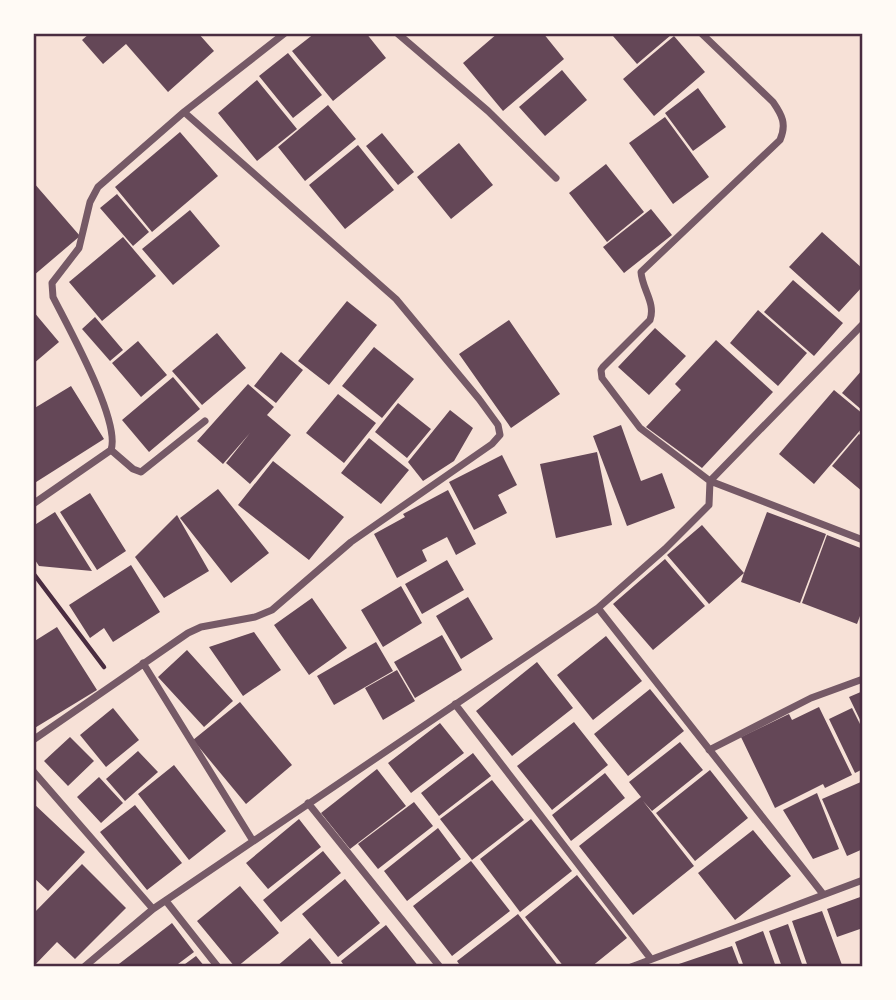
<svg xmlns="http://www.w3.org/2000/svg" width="896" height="1000" font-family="Rubik,sans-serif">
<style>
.building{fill:#644757}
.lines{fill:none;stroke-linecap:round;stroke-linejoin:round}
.path{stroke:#4a2c40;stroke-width:4.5}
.minor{stroke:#755966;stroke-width:7}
.neatline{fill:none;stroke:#4a2c40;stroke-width:2.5}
</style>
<rect width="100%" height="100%" fill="#f7e1d7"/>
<path class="building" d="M90,33H198L214,51L168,92L126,44L103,64L82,40Z
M315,33H366L386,58L333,101L292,51Z
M498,33H543L564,59L503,111L463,63Z
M617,33H669L671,35L637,64L613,36Z
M674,36L705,72L654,116L623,79Z
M288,53L322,95L293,118L259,76Z
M562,70L587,100L545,136L519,107Z
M257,80L297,129L257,161L218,113Z
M698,88L726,127L693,151L665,113Z
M328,105L356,139L305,181L278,147Z
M665,117L709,177L673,204L629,143Z
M180,132L218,176L152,232L115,187Z
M382,133L414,172L398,185L366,146Z
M459,143L493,185L451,219L417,177Z
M358,145L394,190L345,229L309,185Z
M606,164L644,212L607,242L569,193Z
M33,182L80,236L33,276Z
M117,194L149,232L133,246L100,208Z
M651,209L672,235L624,273L603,247Z
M190,210L220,246L173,285L142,249Z
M822,232L863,269V286L839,312L789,267Z
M123,237L156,276L102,321L69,282Z
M793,280L843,323L814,356L764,312Z
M347,301L377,325L329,385L298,361Z
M758,310L807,353L778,386L730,343Z
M33,311L59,342L33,364Z
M95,317L123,350L110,361L82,329Z
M509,320L560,394L511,428L459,354Z
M655,328L686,356L649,395L618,367Z
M217,333L246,368L202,405L172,371Z
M716,340L773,392L702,468L646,427L681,390L675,384Z
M138,341L167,375L141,397L112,363Z
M374,347L414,379L382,418L342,386Z
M281,352L303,370L276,403L254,386Z
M863,369V411L842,393Z
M173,377L200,409L149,452L122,420Z
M248,384L274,407L267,415L291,435L250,484L226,463L250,433L223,464L197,441Z
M71,386L104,439L33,484V409Z
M834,390L863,414V427L814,484L779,454Z
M338,394L376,423L344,463L306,433Z
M398,403L431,429L407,458L375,432Z
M450,410L473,428L454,461L423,481L408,462Z
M621,425L641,481L662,473L675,508L627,526L593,436Z
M859,434L863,437V492L832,466Z
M369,438L409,470L381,504L341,473Z
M597,452L612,525L556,538L540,464Z
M502,455L517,485L498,495L507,513L474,530L449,482Z
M273,461L344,517L309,560L238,505Z
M218,489L269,553L231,583L180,518Z
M448,490L476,544L456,555L447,537L422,550L427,561L397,578L374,534L405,517L403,514Z
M90,493L126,551L97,570L60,512Z
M55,512L92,571L39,566L33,557V526Z
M767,512L826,534L800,603L741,582L744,573L709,604L667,555L702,525L744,573Z
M177,515L209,571L164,598L135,557Z
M827,535L863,549V608L857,624L802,603Z
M665,559L705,606L653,650L613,604Z
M447,560L464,590L422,614L405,584Z
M131,565L160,612L113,642L104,628L90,638L69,605Z
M401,586L422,623L383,647L361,610Z
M468,597L493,639L461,659L436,616Z
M312,598L347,648L309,675L274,625Z
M57,627L97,690L33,729V642Z
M254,632L281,670L243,696L209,647Z
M442,635L462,670L415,698L394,662Z
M606,636L642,681L593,720L557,675Z
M376,642L393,671L334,705L317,676Z
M187,650L233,701L204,727L158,677Z
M537,662L573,708L512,756L476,711Z
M397,670L415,701L383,720L365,688Z
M650,689L684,731L628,776L594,734Z
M863,691V726L849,697Z
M240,702L292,765L246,804L193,740Z
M819,707L852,775L825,788L823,784L775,808L741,737L789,714L792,720Z
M113,708L139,740L106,767L80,735Z
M852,708L863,730V769L855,773L829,719Z
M574,722L608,765L552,810L517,766Z
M440,723L464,753L411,793L388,763Z
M70,737L94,761L68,786L44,761Z
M680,742L703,770L652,811L643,801L694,866L633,915L579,846L641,797L629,782Z
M138,751L158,772L125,801L106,779Z
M473,753L491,776L439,816L421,793Z
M174,765L226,831L189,860L138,794Z
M377,769L406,806L350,849L321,813Z
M710,770L748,818L695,861L656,813Z
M605,773L625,798L571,841L552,815Z
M99,777L123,803L101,823L77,797Z
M492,780L524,820L472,860L440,819Z
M863,781V849L847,856L822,799Z
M817,793L839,849L813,859L783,810Z
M414,802L433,826L378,869L358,844Z
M33,803L85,852L48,891L33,877Z
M135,805L182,863L147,890L100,832Z
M299,819L321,847L268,889L246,863Z
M531,819L572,871L520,912L480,859Z
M438,828L461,859L407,901L384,871Z
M753,830L791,876L735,920L698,873Z
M323,851L341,873L281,922L263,900Z
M471,861L510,911L452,956L413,906Z
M82,864L126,908L75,959L57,942L33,967V914Z
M577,875L627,938L591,967H564L525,917Z
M345,879L380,923L338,957L302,914Z
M240,886L279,933L237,967H235L197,921Z
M863,896V934L860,929L837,937L827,909Z
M822,911L842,965L837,967H808L792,921Z
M518,914L559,967H461L457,961Z
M172,923L194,952L174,967H115Z
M788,924L803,967H782L769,931Z
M386,925L419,967H345L341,961Z
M763,931L776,967H744L735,942Z
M310,938L331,963L327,967H276Z
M732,946L740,967H673V966Z
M196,956L205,967H181Z"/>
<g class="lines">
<path class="path" d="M33,573L104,667"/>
<path class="minor" d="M397,33L488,111L556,178
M701,33L773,102C782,115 787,124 780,140L641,272C642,289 656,303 650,320L603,367L601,370L602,378L640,428L710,481L863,540
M111,450C121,421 68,327 53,297L52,283L79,248L90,202L98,187L184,112L285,33
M111,450L133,469L141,472L205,421
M710,481L863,324
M33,504L111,450
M598,608L823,894
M143,663L253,841
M455,704L651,959
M33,740L188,633L201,627L255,617L272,610L351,542L492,444L500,435L498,425L479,399L396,299L184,112
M709,750L811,698L863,679
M33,771L153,909
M308,803L440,967
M166,901L218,967
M84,967L153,909L598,608L665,549L709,505L710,481
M631,967L863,880"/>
</g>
<rect width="896" height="1000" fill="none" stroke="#fffaf5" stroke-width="70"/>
<rect x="35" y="35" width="826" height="930" class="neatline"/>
</svg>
